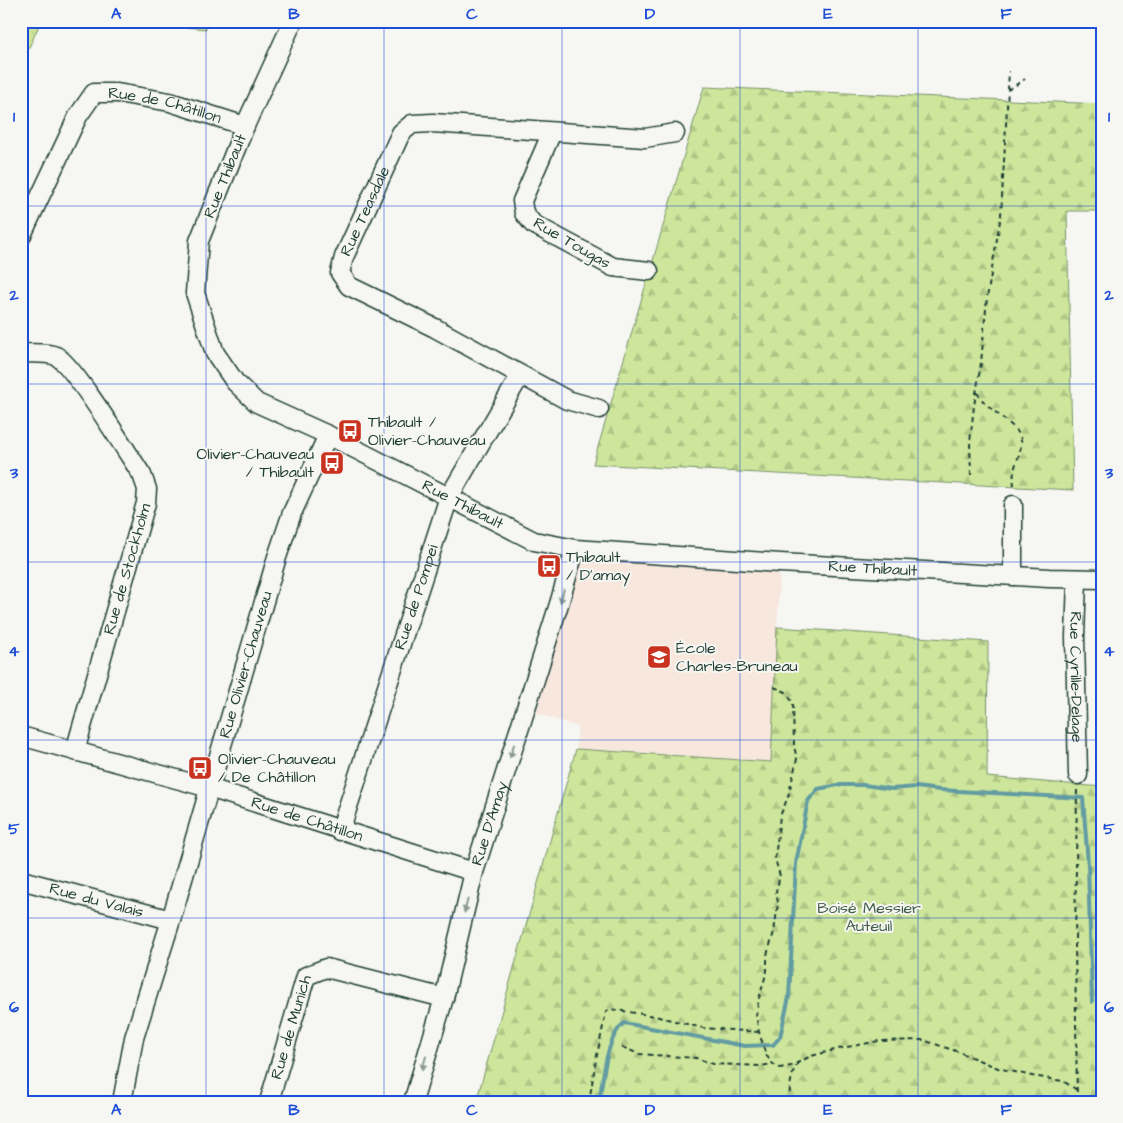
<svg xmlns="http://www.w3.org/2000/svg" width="1123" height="1123" font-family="'Architects Daughter',sans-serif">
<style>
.built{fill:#f7e7dd}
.grass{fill:url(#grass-tufts);stroke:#769268}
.forest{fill:url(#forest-firs);stroke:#769268}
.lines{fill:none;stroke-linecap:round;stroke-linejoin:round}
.stream{stroke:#629ca2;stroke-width:4}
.minor-casing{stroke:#1f3d34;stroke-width:21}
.path{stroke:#1f3d34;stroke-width:2;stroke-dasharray:5 4;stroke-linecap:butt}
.minor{stroke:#f6f6f2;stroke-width:18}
.oneway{fill:#8a9a93}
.grid{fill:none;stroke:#1d4ed8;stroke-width:1;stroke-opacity:0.55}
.labels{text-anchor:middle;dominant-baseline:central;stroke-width:4;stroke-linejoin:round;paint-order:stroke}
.street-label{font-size:16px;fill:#1f3d34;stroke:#f6f6f2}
.poi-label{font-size:16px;fill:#1f3d34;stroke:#f6f6f2;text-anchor:start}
.park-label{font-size:16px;fill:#425f49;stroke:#f6f6f2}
.neatline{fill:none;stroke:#1d4ed8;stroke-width:2}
.grid-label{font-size:16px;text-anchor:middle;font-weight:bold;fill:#1d4ed8}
</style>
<defs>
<pattern id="grass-tufts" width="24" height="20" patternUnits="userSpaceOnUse" patternTransform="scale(1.25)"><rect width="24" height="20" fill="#cde69b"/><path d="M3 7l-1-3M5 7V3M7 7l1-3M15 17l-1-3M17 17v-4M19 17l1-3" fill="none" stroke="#b0c686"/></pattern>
<pattern id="forest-firs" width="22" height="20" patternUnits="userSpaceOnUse" patternTransform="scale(1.25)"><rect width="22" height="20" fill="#cde69b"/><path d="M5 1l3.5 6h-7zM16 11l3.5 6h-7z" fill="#b0c686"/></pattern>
</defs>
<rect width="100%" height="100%" fill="#f6f6f2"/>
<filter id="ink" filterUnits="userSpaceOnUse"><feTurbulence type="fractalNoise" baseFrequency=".02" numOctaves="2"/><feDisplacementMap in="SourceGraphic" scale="10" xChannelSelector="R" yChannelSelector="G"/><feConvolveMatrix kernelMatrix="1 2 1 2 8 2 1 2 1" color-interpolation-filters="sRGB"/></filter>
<g filter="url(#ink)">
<path class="built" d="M575,549L780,563L771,762L576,749L578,727L525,709Z"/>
<path class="grass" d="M21,21H41L21,65Z
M117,21H206V29Z"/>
<path class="forest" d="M704,87L1102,104V211H1067L1073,490L593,464Z
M777,627L988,642L987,777L1102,787V1102H476L576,749L771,762Z"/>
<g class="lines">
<path class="stream" d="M599,1102C603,1080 606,1037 624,1023L745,1046L773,1045L780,1037L789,997L796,863L808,801L818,789L838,785H864L892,789L916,787L940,790L1083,798L1088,864L1092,1002"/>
<defs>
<g id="minor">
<path id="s1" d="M293,21L245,126L199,241L195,293L215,353L235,382L257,403L328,435L534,541L575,549L780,563L1049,578L1102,579"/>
<path d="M552,132L522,201L524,213L533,224L613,267L649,271"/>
<path id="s2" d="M21,237L78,116L94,93H117L170,102L245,126"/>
<path d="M21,353C32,354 46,352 56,356C73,364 128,454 142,475L147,489L146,503L75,751"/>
<path id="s3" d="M599,409L567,400L435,328L349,286L340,273L344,257L401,133L412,124L433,123L645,138L675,133"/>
<path d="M1013,576V505"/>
<path id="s4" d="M1077,579L1075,637L1078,775"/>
<path id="s5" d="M21,736L209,788L474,872"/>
<path id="s6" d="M340,831L449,497L520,376"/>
<path id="s7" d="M21,880L171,920"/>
<path id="s8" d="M122,1102L134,1038L171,920L277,557L292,513L328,435"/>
<path id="s9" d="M269,1102L306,976L326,968L444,998"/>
<path id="s10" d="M413,1102L444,998L474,872L559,604L575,549"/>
</g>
</defs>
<use href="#minor" class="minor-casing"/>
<path class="path" d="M1008,90L1025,79
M977,392C985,410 1019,424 1021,440C1022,451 1016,461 1014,471C1013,477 1014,484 1014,490
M971,475L970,442L974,406L981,363L987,298L1001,215L1009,71
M774,687L786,692L793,703L794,746L797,759L788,797L780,816L775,859L780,876L776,891L778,903L774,932L767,955V971L759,998L756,1016L759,1032L766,1055L773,1064L780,1068L791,1066L811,1056L842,1048L879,1041L923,1040L959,1052L998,1068L1032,1076L1063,1081L1077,1090
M1077,790L1075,942L1077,1102
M622,1047L639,1054L696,1058L713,1064L761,1066L773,1064
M589,1102L596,1060L606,1012L610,1009L655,1016L703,1028L759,1032
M789,1102C790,1089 790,1074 798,1063"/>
<use href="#minor" class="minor"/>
</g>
<defs><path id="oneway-solid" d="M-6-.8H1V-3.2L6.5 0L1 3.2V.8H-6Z" transform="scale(1.25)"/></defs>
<g class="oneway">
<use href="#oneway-solid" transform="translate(562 596) rotate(105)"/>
<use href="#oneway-solid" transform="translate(512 751) rotate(107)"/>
<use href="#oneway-solid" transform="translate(466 906) rotate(104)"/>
<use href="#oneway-solid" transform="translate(424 1063) rotate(107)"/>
</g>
</g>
<path class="grid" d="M206,21V1102M384,21V1102M562,21V1102M740,21V1102M918,21V1102M21,206H1102M21,384H1102M21,562H1102M21,740H1102M21,918H1102"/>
<defs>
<symbol id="bus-square" viewBox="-11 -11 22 22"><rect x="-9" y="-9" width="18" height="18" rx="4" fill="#c8321e" stroke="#f6f6f2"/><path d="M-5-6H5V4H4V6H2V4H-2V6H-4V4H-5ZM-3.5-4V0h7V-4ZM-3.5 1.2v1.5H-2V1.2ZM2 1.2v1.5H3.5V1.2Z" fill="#fff"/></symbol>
<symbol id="school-square" viewBox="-11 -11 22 22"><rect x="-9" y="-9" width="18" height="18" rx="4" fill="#c8321e" stroke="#f6f6f2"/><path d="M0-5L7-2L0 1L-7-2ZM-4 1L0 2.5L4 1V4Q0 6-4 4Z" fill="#fff"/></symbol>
</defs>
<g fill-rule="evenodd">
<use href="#bus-square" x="336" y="417" width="28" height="28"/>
<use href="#bus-square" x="318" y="449" width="28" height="28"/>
<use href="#bus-square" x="535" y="552" width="28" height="28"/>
<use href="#school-square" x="645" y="643" width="28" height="28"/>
<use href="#bus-square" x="186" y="754" width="28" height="28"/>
</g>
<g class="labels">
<g class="street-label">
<text stroke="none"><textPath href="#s2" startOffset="234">Rue de Châtillon</textPath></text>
<text transform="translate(225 176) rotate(-68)">Rue Thibault</text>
<text stroke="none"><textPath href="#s3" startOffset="362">Rue Teasdale</textPath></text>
<text transform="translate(572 243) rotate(30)">Rue Tougas</text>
<text stroke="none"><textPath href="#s1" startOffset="650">Rue Thibault</textPath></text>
<text stroke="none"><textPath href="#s1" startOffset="1070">Rue Thibault</textPath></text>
<text transform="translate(127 569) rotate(-74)">Rue de Stockholm</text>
<text stroke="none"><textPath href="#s6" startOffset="246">Rue de Pompei</textPath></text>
<text stroke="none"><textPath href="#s8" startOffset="455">Rue Olivier-Chauveau</textPath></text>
<text stroke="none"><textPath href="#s4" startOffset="98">Rue Cyrille-Delage</textPath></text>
<text stroke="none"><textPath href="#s5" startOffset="298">Rue de Châtillon</textPath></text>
<text stroke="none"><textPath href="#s10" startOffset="289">Rue D'Amay</textPath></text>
<text stroke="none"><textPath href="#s7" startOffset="78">Rue du Valais</textPath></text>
<text stroke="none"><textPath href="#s9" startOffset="78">Rue de Munich</textPath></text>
</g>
<g class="poi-label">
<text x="368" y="422">Thibault /<tspan x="368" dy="18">Olivier-Chauveau</tspan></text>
<text x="314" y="454" text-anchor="end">Olivier-Chauveau<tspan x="314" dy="18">/ Thibault</tspan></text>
<text x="566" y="557">Thibault<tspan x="566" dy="18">/ D'amay</tspan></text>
<text x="676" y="648">École<tspan x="676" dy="18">Charles-Bruneau</tspan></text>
<text x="218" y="759">Olivier-Chauveau<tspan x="218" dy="18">/ De Châtillon</tspan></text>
</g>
<g class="park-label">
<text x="869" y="908">Boisé Messier<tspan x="869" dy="18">Auteuil</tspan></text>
</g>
</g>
<rect width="1123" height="1123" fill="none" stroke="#f6f6f2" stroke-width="55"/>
<rect x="28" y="28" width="1068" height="1068" class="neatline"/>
<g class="grid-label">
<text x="116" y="19">A</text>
<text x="294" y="19">B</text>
<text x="472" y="19">C</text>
<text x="650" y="19">D</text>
<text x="828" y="19">E</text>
<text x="1006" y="19">F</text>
<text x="14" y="122">1</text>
<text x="1109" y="122">1</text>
<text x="14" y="300">2</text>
<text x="1109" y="300">2</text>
<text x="14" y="478">3</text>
<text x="1109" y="478">3</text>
<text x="14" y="656">4</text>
<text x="1109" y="656">4</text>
<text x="14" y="834">5</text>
<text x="1109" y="834">5</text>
<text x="14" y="1012">6</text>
<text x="1109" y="1012">6</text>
<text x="116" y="1115">A</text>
<text x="294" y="1115">B</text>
<text x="472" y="1115">C</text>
<text x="650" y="1115">D</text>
<text x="828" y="1115">E</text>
<text x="1006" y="1115">F</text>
</g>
</svg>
